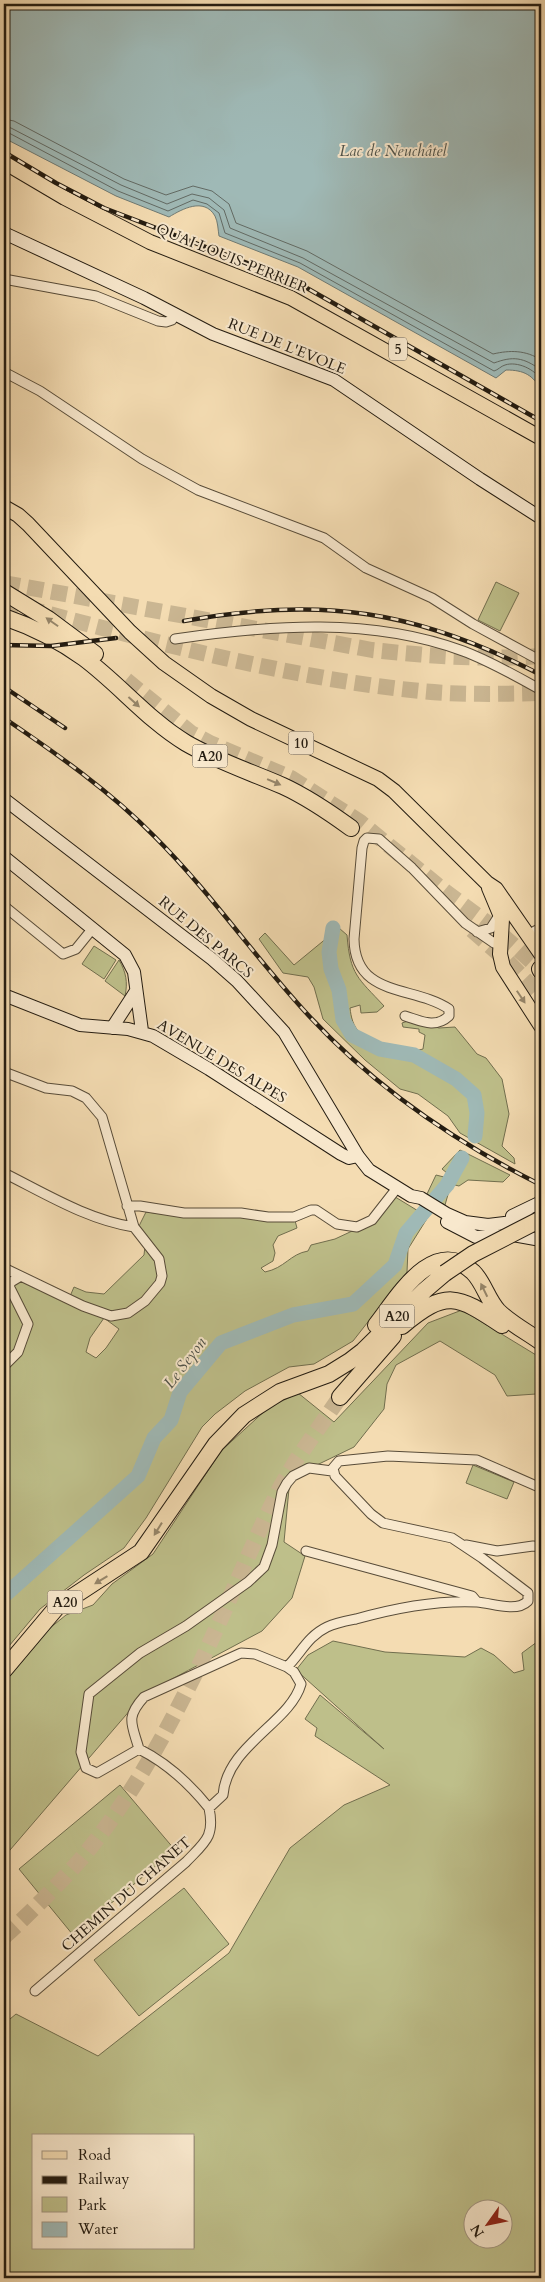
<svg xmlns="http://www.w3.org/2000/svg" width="545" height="2282" font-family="Cardo,serif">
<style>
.green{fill:#bebf8a;stroke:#716e4e;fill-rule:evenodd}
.water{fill:#9fb9b6;stroke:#6e7a74}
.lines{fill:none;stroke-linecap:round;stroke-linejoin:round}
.shore{stroke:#626a64;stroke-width:1}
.river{stroke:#9fb9b6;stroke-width:15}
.highway-tunnel{stroke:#cab692;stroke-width:16;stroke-dasharray:16 8;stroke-linecap:butt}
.street-casing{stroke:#584c39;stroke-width:11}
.secondary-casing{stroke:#241c11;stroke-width:14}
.primary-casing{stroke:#241c11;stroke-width:16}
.highway-casing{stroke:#241c11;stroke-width:18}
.street{stroke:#f8e8cd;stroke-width:9}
.secondary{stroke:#f8e8cd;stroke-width:12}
.primary{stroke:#f4dcb2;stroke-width:14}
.highway{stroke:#f4dcb2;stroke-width:16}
.rail-casing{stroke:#241c11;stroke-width:4.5}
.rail{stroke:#f8e8cd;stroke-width:2.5;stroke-dasharray:8;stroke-linecap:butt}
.highway-bridge-casing{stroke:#241c11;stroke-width:18;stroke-linecap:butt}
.highway-bridge{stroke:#f4dcb2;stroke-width:16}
.oneway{fill:#96866a}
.labels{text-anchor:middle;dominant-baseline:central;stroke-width:4;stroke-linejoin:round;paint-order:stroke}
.shield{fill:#f8e8cd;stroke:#645949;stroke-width:1}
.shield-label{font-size:14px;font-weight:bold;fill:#241c11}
.street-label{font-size:15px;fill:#241c11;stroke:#f8e8cd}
.water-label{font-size:16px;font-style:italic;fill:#4f534b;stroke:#f8e8cd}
</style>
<rect width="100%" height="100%" fill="#f4dcb2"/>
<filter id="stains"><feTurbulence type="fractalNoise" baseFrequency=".004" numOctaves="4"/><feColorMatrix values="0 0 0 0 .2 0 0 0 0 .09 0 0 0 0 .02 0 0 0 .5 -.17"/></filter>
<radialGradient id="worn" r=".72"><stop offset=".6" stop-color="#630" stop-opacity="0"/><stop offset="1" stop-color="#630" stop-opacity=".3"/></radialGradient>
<path class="green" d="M496,582L519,593L500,631L478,620Z
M339,928L347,935C350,975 358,978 384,1006L377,1012L361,1013L360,1005L350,1008C351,1017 353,1026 360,1033C371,1046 408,1054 423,1049L425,1035L419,1032V1029L403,1027L402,1023L411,1020L439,1028L455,1027L477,1054L486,1058L502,1079L509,1114L502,1146L514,1158L515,1164L460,1133L448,1116L418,1094L400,1089L365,1060L323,1019L314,987L308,977L283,973L259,939L265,933L294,965Z
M94,946L116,960L104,979L82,964Z
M119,960C126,972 128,982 125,996L105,981Z
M460,1150L510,1175L503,1182L468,1180L459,1186L451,1184L445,1205L427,1194L436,1175L444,1177L447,1173L442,1169Z
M392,1195L428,1217L408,1249L407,1272L353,1341L314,1364L289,1367L245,1391L215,1414L202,1427L146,1518L124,1548L84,1575L40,1609L4,1652V1272L68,1301L74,1287L86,1292L104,1294L144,1255L146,1237L139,1226L146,1212L192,1217H294L297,1228L278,1236L273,1245L275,1253L273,1261L261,1268L265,1272C285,1268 290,1254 308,1251L311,1245L335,1239L365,1225ZM104,1318L119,1329L106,1348L96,1358L86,1352L90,1338Z
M462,1310L541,1358V1397L536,1394L507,1396L495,1375L440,1341L396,1365L387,1384L384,1409L354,1447L290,1478L284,1542L305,1556L292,1598L262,1631L144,1694L4,1857V1683L50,1628L66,1615L93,1605L112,1584L153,1554L221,1451L268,1408L298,1393L334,1422L428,1323Z
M473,1465L514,1482L507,1499L466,1483Z
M541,1639V2278H4V2024L16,2014L98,2056L229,1953L290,1848L344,1805L390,1785L315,1736L317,1728L305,1719L320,1695L384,1749L296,1670L308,1655L333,1641L385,1652L465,1657L481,1648L494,1655L514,1673L524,1670L522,1653ZM34,2136H194V2248H34ZM472,2210H502V2240H472Z
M120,1785L175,1850L73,1935L19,1869Z
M184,1888L229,1944L139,2016L94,1960Z"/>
<path class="water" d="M4,4H541V390C533,375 524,370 506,370L496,378L298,267L219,236C218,230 218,222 215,216C204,197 182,209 169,217L116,196L4,138Z"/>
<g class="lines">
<path class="shore" d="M4,119L14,121L124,179L166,195L193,186L212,191L229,204L236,223L307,251L493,354C510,350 526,350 541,360
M4,126L11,128L121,185L167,204L192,194L209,198L224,210L230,228L303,258L494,363C513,356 523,357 541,370
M4,133H9L118,191L168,211L193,200L207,204L219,213L225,233L300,263L494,371C498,370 501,366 505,365C517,361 535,369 541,380"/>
<path class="river" d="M333,928L329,952L331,969L339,990L343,1020L352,1035L380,1049L414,1055L456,1079L474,1095L477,1113L475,1136
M4,1596L138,1476L154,1438L171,1420L180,1392L221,1343L293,1315L353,1304L395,1265L406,1233L447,1185L462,1158"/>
<path class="highway-tunnel" d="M4,583L372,650C428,656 484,660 541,656
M4,602C140,638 279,677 420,691C460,695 501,694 541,693
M126,680L191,733L210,743L291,778L360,822L447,893L493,927L540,969
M472,930L506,960L541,996
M4,1937C31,1912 57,1886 81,1859C128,1803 164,1737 196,1672C226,1611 250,1547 281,1486L297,1459L340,1397"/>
<defs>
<path id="street" d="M4,279L96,296L158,321L166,322L172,320L175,314
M4,372L40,391L142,459L198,490L324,538L366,568L432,598L473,624L541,661
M4,493L5,508
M175,639C271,625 371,617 463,651C490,661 516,676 541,690
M4,906L63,954L76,949L93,928
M477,932L491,928L500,914
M527,935L541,928
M405,1016C421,1021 435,1029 449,1016V1009C413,985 355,998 354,939L362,848L364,841L367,838L379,839L412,868L465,923L494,943L501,944
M4,1072L46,1088L72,1091L86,1098L102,1117L134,1227L159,1259L162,1276L160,1283L145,1301L128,1313L111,1316L83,1306L4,1268
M4,1173C46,1194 88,1220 134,1227
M127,1206H140L184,1213H241L268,1217H294L311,1210H316L337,1224L357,1227L372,1220L397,1188
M4,1366L18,1352L28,1324L9,1286L11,1282L21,1276
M466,1545L497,1551L533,1546L541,1547
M306,1551L472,1596L477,1602
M139,1749C132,1724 125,1718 144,1697L241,1653L255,1654L287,1667C301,1653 308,1636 327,1627C335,1623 346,1621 356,1619C395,1608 436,1600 477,1602C492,1603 516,1613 528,1601V1593L482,1558L452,1538L383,1523L371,1514L335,1476L333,1468L339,1461L388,1456L477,1460L541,1488
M209,1808C189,1783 167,1763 139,1749L97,1773L86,1768L81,1752L89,1694L140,1653L186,1626L248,1582L264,1567L272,1545L282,1492L287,1483L293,1476L309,1468L332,1471
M35,1991L186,1862C205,1842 215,1837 209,1808L223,1795C227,1745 290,1723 301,1684L294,1672L287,1667"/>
<path id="secondary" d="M4,233L144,298L213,334L334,380L480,479L541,518
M4,799L212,959L237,981L284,1032L358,1156L369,1170L411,1196L421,1198L447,1214L465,1222L488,1225L536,1219
M4,857L125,955L134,972L142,1031
M4,995L80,1025L128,1029L153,1036L209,1069L341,1154L349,1158L358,1156
M112,1028L136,991
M512,1216L541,1202
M447,1222L476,1237L513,1235L541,1240"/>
<path id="primary" d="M4,162L65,198L150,242L291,298L541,438
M4,507L18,515L28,524L130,632L164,663L211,696L251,719L378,779L394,791L487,883L496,889L541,954
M489,888L502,919L500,954L503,967L541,1026"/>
<path id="highway" d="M4,592L48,619L95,654
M4,617C33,627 59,640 84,658C120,685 148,720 186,743C217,761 251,772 283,786C307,797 329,812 351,828
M540,969L541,971
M376,1325C396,1300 433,1234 473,1272C484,1283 487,1299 498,1311C510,1323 527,1332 541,1342
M402,1326C446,1289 457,1295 502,1325
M340,1397L393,1336
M4,1670L57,1607L141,1552L216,1444L244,1415L280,1392L329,1374L350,1361L363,1351L425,1290L445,1273"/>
</defs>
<use href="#street" class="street-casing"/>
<use href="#secondary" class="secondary-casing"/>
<use href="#primary" class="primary-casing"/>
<use href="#highway" class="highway-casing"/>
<use href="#street" class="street"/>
<use href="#secondary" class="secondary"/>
<use href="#primary" class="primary"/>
<use href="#highway" class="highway"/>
<defs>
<path id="rail" d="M4,152L56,183L104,208L263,269L305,287L541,421
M184,621C321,596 417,610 541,675
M4,645L51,646L116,638
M4,687L65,728
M4,718C57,754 110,791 155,837C211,893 256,959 310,1017C376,1088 455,1142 541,1185"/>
</defs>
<use href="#rail" class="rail-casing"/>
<use href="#rail" class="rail"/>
<defs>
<path id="highway-bridge" d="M445,1273L473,1254L541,1219"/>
</defs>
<use href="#highway-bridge" class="highway-bridge-casing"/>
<use href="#highway-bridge" class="highway-bridge"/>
</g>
<defs><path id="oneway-solid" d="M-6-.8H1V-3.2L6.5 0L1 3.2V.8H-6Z" transform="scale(1.25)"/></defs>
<g class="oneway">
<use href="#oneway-solid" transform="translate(52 622) rotate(-145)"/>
<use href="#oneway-solid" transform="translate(134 702) rotate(42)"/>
<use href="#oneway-solid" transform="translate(274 782) rotate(23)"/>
<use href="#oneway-solid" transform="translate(521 997) rotate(56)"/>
<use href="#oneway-solid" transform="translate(484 1290) rotate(-116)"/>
<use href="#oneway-solid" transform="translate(158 1529) rotate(122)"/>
<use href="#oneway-solid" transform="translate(101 1580) rotate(149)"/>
</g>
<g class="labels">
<g class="shield">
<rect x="389" y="337.5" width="18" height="23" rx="4"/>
<rect x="288.5" y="731.5" width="25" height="23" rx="4"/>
<rect x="192.5" y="744.5" width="35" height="23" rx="4"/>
<rect x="379.5" y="1304.5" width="35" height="23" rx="4"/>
<rect x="47.5" y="1590.5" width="35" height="23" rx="4"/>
</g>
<g class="shield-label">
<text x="398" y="349">5</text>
<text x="301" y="743">10</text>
<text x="210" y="756">A20</text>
<text x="397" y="1316">A20</text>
<text x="65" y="1602">A20</text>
</g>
<g class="street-label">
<text transform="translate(232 258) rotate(22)">QUAI LOUIS-PERRIER</text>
<text transform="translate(287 346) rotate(22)">RUE DE L'EVOLE</text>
<text transform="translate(206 937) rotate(40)">RUE DES PARCS</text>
<text transform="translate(222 1061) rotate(31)">AVENUE DES ALPES</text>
<text transform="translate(126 1894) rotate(-41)">CHEMIN DU CHANET</text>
</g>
<g class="water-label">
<text x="393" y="151">Lac de Neuchâtel</text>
<text transform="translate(185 1363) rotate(-53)">Le Seyon</text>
</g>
</g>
<rect width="545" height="2282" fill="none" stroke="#f4dcb2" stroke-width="20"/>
<rect x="5" y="5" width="535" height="2272" fill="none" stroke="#241c11" stroke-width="2.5"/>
<rect x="10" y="10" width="525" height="2262" fill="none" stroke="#241c11"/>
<rect x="32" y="2134" width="162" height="115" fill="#f8e8cd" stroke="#a39682"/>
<rect x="42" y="2151" width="25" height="8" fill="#f4dcb2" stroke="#a39682"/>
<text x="78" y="2160" font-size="15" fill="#241c11">Road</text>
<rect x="42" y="2176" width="25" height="8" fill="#241c11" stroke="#a39682"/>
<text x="78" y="2184" font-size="15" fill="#241c11">Railway</text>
<rect x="42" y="2197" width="25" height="15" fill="#bebf8a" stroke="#a39682"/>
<text x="78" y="2210" font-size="15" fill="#241c11">Park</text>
<rect x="42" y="2222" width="25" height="15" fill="#9fb9b6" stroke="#a39682"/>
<text x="78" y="2234" font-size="15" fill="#241c11">Water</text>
<g transform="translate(488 2224) rotate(237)"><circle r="24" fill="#f8e8cd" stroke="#a39682"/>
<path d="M0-4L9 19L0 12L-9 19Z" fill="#8f2418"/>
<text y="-8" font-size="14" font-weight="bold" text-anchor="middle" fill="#241c11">N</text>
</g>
<rect width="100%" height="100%" filter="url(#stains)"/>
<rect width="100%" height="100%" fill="url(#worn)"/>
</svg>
